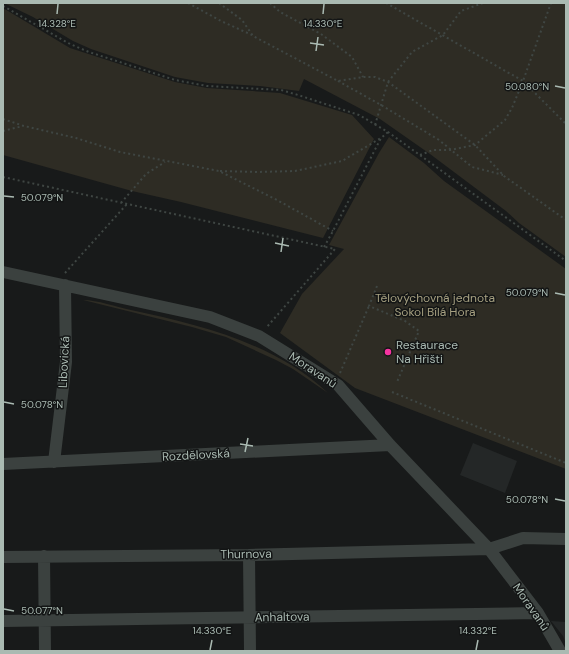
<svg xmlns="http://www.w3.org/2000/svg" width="569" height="654" font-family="'DM Sans',sans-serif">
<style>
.built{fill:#242727}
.green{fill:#2e2c24}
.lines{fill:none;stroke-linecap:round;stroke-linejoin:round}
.path{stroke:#3f4643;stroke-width:2;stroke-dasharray:2 3;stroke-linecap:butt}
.minor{stroke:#3b413f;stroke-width:12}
.ticks{fill:none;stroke:#aabab2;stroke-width:1.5}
.poi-dot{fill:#f634a0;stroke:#131515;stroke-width:1.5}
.labels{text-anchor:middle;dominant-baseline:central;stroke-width:3;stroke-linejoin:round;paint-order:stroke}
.park-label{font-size:12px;fill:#a6a081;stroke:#131515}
.poi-label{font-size:12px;fill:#aabab2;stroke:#131515;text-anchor:start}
.street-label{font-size:12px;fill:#aabab2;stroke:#131515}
.ticks-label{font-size:10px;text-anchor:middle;fill:#aabab2;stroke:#131515;stroke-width:3;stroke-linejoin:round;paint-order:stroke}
</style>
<rect width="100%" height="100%" fill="#181a1a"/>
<path class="built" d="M473,443L517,461L505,493L460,475Z
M551,621L566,622V644L563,636Z"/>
<path class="green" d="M4,3H566V257L519,223L506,211L430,154L380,119L304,79L299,91L260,86L208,83L175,77L91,49L73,41L33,17Z
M3,8L70,48L175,82L207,88L280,93L352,115L374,139L323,238L181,202L132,191L3,155Z
M389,137L424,163L444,181L566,269V469L355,388L280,333L302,294L344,249L329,245L379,153Z
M83,300C97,300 117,307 131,310C201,325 274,343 328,393L293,369L276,360L226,337L192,327Z"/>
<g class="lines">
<path class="path" d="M188,3L221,21L252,35
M219,3L242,20L253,36L338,81L363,77H375L388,82L475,145L504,176L566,220
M270,3L280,12L321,34L352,57L363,77
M386,3L523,81L566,124
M3,6L70,44L89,52L175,80L207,86L281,90L298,95L359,115L388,132L566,261
M338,81L381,105L439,140L472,167L503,175
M3,119L24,126L76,138L120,152L219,171L277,200L333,231
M375,125L388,82L412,52L443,35L461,11L483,3
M3,131L23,126
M420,155L433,150H450L475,145L505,120L512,108L523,81L551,3
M220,171L257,172L295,171L342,161L381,138
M3,177L335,249L266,328
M121,203L146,174L165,162
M324,247L333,231L381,138L388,132
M65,273L127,204
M377,286L369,306L405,321L419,331L397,382
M340,373L369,306
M392,392L566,463"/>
<path class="minor" d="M3,272L210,317L259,336L338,385L390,445L489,549L538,613L560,651
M54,462L66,362L65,285
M3,464L390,445
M249,555L250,651
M44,556L45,651
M3,557L249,555L489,549L523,538L566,539
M3,621L538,613"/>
</g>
<path class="ticks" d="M57,14L58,4M323,14L324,4M310,43L324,45M316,51L318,37M555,86L565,88M4,196L14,197M275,243L289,246M281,252L283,238M555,293L565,295M4,402L14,404M240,444L253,446M245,452L248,438M555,499L565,501M4,609L14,611M210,650L212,640M476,650L478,640"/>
<circle class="poi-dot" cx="388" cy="352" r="4"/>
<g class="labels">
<g class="park-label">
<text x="435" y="298">Tělovýchovná jednota<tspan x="435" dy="14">Sokol Bílá Hora</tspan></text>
</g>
<g class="poi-label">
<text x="396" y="345">Restaurace<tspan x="396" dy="14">Na Hřišti</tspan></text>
</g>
<g class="street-label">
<text transform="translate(64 362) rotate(-87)">Libovická</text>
<text transform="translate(313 370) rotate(33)">Moravanů</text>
<text transform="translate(196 455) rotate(-3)">Rozdělovská</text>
<text transform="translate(246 554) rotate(-1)">Thurnova</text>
<text transform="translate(531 607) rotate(55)">Moravanů</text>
<text transform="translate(282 617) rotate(-1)">Anhaltova</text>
</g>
</g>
<g class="ticks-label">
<text x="57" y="27">14.328°E</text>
<text x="323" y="27">14.330°E</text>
<text x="527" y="90">50.080°N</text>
<text x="42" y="201">50.079°N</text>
<text x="527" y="296">50.079°N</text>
<text x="42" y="408">50.078°N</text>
<text x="527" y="503">50.078°N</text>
<text x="42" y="614">50.077°N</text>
<text x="212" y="634">14.330°E</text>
<text x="478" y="634">14.332°E</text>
</g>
<rect width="569" height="654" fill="none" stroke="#aabab2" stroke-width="8"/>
</svg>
